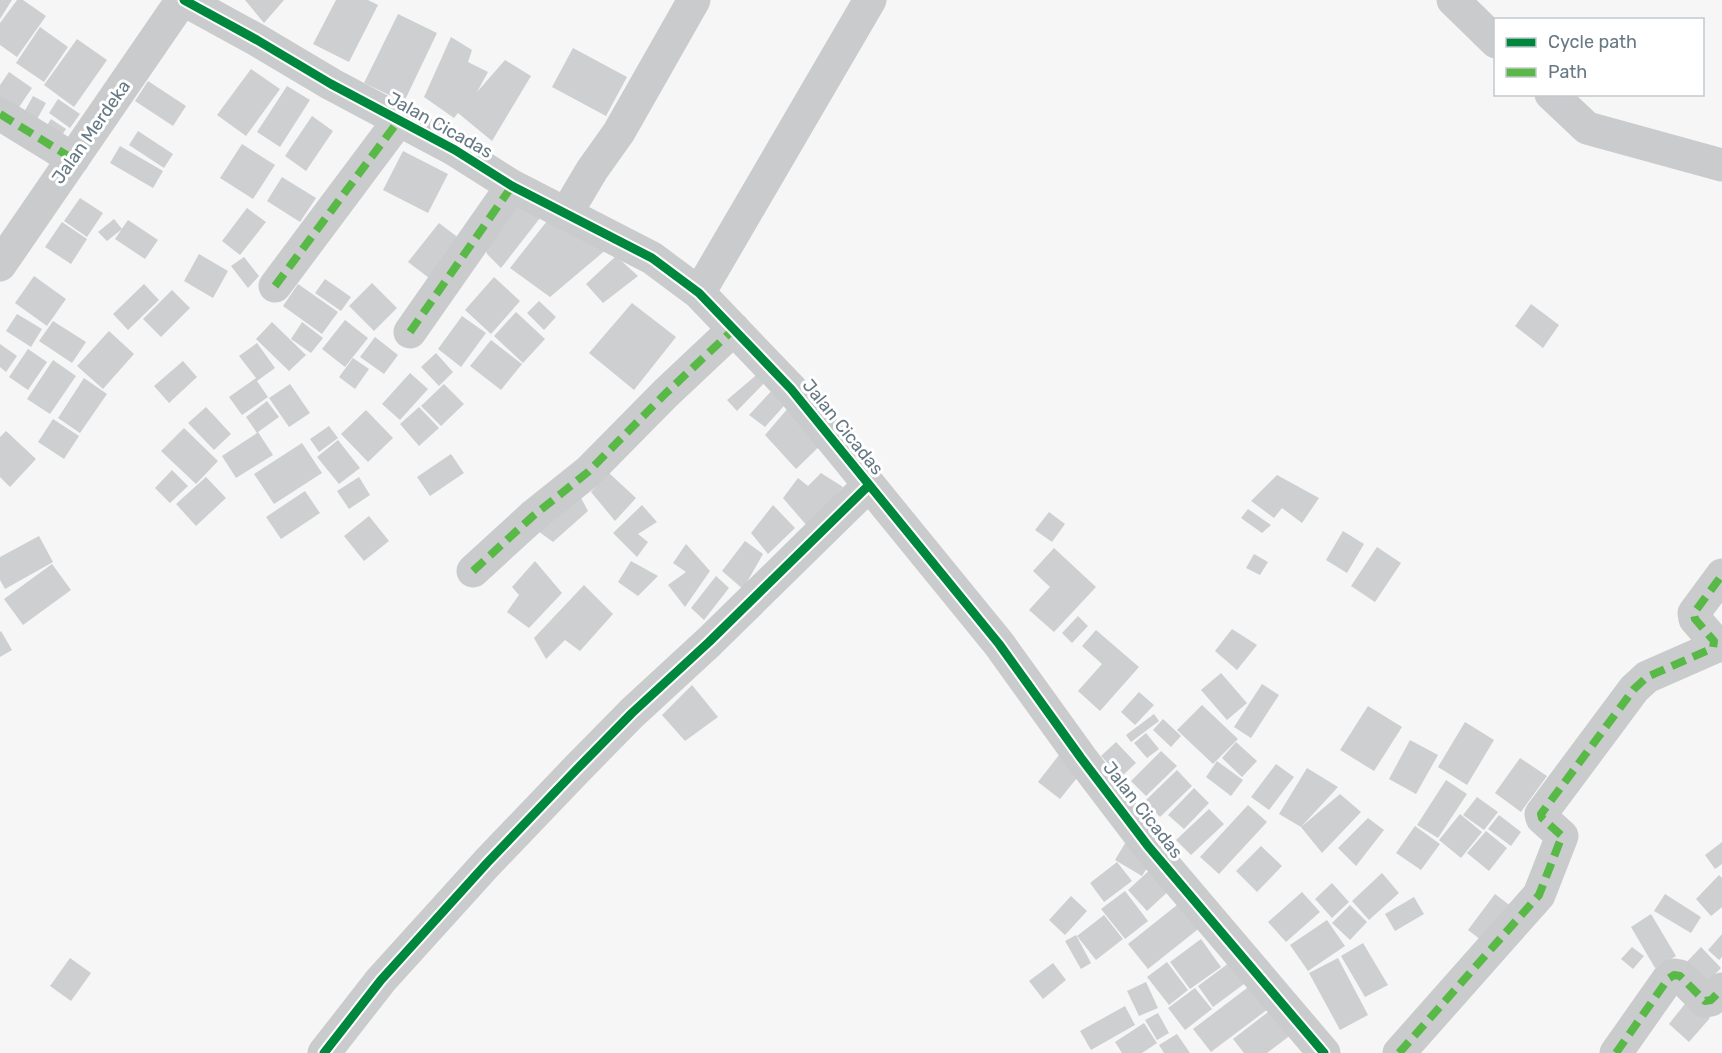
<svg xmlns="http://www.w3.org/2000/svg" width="1722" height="1053" font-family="Rubik,sans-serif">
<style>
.building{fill:#cdcfd0}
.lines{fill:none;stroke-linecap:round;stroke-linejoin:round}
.minor{stroke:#c9cbcc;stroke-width:33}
.tertiary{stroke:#c9cbcc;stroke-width:33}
.quiet{stroke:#58b947;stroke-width:8;stroke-dasharray:15 8;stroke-linecap:butt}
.cycleway-casing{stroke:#fff;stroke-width:13}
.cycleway{stroke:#00873e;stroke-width:9}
.labels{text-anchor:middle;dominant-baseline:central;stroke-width:6;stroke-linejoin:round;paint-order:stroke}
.street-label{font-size:18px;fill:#677985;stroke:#fff}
</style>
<rect width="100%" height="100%" fill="#f6f6f6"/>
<path class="building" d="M0,0H12L0,19Z
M17,0H23L46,16L17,57L0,45V23Z
M245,0H284L264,23Z
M336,0H368L378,5L349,62L313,44Z
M398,14L437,33L404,102L364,83Z
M40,27L68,47L44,82L16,63Z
M451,37L472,50L468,62L488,72L477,92L505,60L531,76L492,141L458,113L454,118L424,97Z
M77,39L107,60L74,107L44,85Z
M573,48L627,77L606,116L552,87Z
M251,69L280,89L246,136L217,115Z
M9,72L32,88L15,113L0,103V85Z
M148,81L186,106L173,126L135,101Z
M287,86L310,100L280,147L257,132Z
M33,96L46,103L36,121L23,114Z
M58,99L80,114L70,128L49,113Z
M312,116L333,131L306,171L285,156Z
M51,119L66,129L57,143L42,133Z
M138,131L173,154L164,168L129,145Z
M242,144L275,165L253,199L220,178Z
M120,146L163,171L153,188L110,163Z
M403,151L448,174L428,213L383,190Z
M282,177L316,198L300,222L267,201Z
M80,198L103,213L87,237L64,221Z
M522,202L540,218L501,268L487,254L482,235Z
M247,208L266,222L240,255L222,241Z
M551,216L614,243L550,297L510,268Z
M114,219L122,229L107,241L98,232Z
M128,220L158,240L145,259L115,239Z
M62,222L87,239L71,264L45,247Z
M439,223L464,242L433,281L408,262Z
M199,254L228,271L213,298L184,281Z
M616,256L638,276L603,303L586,284Z
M244,257L259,276L248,288L231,266Z
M34,276L66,299L47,326L15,303Z
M494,277L520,301L491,334L465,310Z
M325,279L351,297L341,311L315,293Z
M372,283L397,308L374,331L349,306Z
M144,284L159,300L128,330L113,314Z
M298,284L338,312L322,334L283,306Z
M172,290L190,308L161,337L143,319Z
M539,301L556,317L544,330L527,313Z
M632,303L676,337L634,390L589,353Z
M1531,304L1559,325L1543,348L1515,326Z
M516,312L545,339L523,363L494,336Z
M17,314L42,329L31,347L6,331Z
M462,316L486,333L461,367L438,349Z
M345,320L368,338L345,367L322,349Z
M53,321L86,342L72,363L39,341Z
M272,322L306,355L289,371L256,339Z
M302,322L323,338L311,353L291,339Z
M109,331L134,354L103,389L77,366Z
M375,337L398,355L384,374L360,357Z
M491,340L522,364L501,390L470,366Z
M257,343L275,368L257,381L268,397L242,415L229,397L256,378L239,356Z
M0,344L17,356L6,372L0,367Z
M28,349L47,362L28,390L9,377Z
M436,353L453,372L439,386L421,367Z
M353,358L369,369L355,389L339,377Z
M53,360L76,376L50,414L27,399Z
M183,361L197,377L169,403L154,386Z
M761,371L768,379L737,411L727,400Z
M410,373L428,389L400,420L382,404Z
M84,378L107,394L80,433L58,418Z
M290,384L310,413L289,427L269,398Z
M444,384L464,404L441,426L421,406Z
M776,386L791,398L765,427L749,415Z
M267,401L279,417L258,432L273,455L236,478L222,456L257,433L246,417Z
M206,407L231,434L214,450L188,423Z
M419,407L439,428L419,446L400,424Z
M789,407L825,441L796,469L765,435Z
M366,410L393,438L368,462L341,434Z
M53,419L79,436L64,459L38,442Z
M329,426L338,438L319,452L310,439Z
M184,428L218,461L196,484L161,451Z
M6,431L36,459L10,487L0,477V437Z
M338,440L360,468L339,484L317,457Z
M302,443L322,473L274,504L254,474Z
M451,454L464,473L430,496L417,477Z
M172,470L188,486L170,503L155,488Z
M609,473L636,498L615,521L591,492Z
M821,473L843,487L808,527L783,498L798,478L808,486Z
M1277,475L1319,498L1302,523L1282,508L1274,518L1251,501Z
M206,477L226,498L196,526L176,504Z
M359,477L370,495L349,509L337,491Z
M305,491L320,513L281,539L266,517Z
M580,496L588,511L553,542L538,531Z
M642,505L657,522L638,534L648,542L637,557L613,533Z
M773,505L795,528L768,554L751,533Z
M1248,509L1271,525L1262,533L1241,518Z
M1049,512L1065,524L1052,542L1035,530Z
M369,516L389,541L364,561L344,536Z
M1343,531L1364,544L1347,573L1326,560Z
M39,536L53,562L5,589L0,580V557Z
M745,541L763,554L743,589L722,571Z
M686,544L710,571L685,607L668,585L686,572L673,563Z
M1377,547L1401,563L1375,602L1351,586Z
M1054,548L1096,587L1054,632L1029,610L1050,587L1033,571Z
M1254,554L1268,562L1260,575L1246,568Z
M535,561L562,593L529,628L507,612L519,595L512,587Z
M631,561L658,576L638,596L618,582Z
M52,564L71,590L23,625L4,599Z
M716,576L729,588L704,620L691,608Z
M584,585L613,614L580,651L565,640L546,659L534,638Z
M1078,616L1088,626L1072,643L1062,633Z
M1232,629L1257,645L1237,670L1215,651Z
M1096,630L1139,667L1100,711L1078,691L1102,664L1082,646Z
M1,631L12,650L0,657V632Z
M1221,673L1247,703L1227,720L1201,690Z
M1262,684L1279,695L1251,738L1234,727Z
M692,685L718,717L685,741L662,715Z
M1139,692L1154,705L1135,725L1121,712Z
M1202,705L1238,739L1213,764L1177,730Z
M1368,706L1402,727L1374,771L1340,750Z
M1154,714L1159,721L1131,742L1126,735Z
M1163,719L1181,736L1171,747L1153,730Z
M1465,722L1494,740L1467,785L1438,767Z
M1146,733L1159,749L1147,758L1134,743Z
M1410,740L1438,755L1416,794L1389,779Z
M1116,742L1136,763L1121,777L1101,756Z
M1236,742L1257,761L1242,777L1222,758Z
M1161,751L1177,766L1146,796L1131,781Z
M1059,755L1081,773L1060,799L1038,782Z
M1520,758L1547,776L1521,812L1495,793Z
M1217,761L1243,780L1231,796L1206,777Z
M1276,764L1294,777L1269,810L1251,797Z
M1307,768L1338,787L1301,827L1279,814Z
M1177,770L1192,786L1160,817L1145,801Z
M1446,780L1467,794L1438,838L1417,825Z
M1194,788L1209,803L1184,829L1168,815Z
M1340,794L1361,812L1322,853L1301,827Z
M1477,797L1498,812L1484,830L1463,815Z
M1248,805L1267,822L1219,874L1200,857Z
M1209,809L1224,824L1191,855L1176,840Z
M1460,814L1482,832L1461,858L1439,840Z
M1499,815L1521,832L1511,846L1488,829Z
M1368,818L1384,830L1356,866L1338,848Z
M1415,826L1440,844L1421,870L1396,853Z
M1486,831L1507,848L1489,871L1467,853Z
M1127,840L1154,857L1142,876L1115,860Z
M1722,842V864L1715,869L1705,855Z
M1261,846L1282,866L1257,892L1236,871Z
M1117,862L1132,881L1104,902L1090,883Z
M1154,866L1174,886L1147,911L1128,890Z
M1382,873L1399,893L1369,920L1352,901Z
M1719,875L1722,878V907L1711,916L1696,899Z
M1332,883L1349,902L1332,918L1315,899Z
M1125,891L1148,921L1125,939L1101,909Z
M1302,892L1320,912L1286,942L1268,922Z
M1495,894L1512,907L1485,943L1468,930Z
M1665,894L1701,917L1691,933L1654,911Z
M1071,896L1087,911L1065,935L1049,920Z
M1414,897L1424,914L1395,931L1385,914Z
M1182,901L1202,926L1148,969L1128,944Z
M1350,905L1367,922L1350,940L1332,923Z
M1651,914L1676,956L1655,968L1631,927Z
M1104,915L1123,939L1096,960L1077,936Z
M1327,920L1345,946L1308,971L1290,945Z
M1722,934V957L1719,960L1708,950Z
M1076,935L1091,963L1081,969L1065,941Z
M1201,939L1221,967L1190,989L1170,962Z
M1363,943L1388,985L1365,997L1341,956Z
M1632,947L1644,956L1633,969L1621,959Z
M1701,947L1721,968L1701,989L1680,969Z
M70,958L91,973L71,1001L50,986Z
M1338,958L1368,1015L1340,1030L1309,973Z
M1233,960L1248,981L1213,1007L1198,986Z
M1167,962L1188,990L1169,1005L1147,977Z
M1053,963L1066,980L1043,999L1029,981Z
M1146,982L1158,1008L1139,1016L1127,991Z
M1251,985L1268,1009L1211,1052L1193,1029Z
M1195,988L1212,1009L1185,1030L1168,1008Z
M1688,1000L1710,1018L1689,1042L1669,1024Z
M1125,1006L1135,1025L1091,1050L1080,1031Z
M1272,1009L1292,1034L1267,1053H1244L1233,1039Z
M1158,1013L1169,1033L1157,1040L1145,1020Z
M1144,1023L1157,1043L1142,1053H1122L1115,1042Z
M1177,1034L1190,1053H1164L1159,1045Z"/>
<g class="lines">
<path class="minor" d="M184,0L257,40L331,84L455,150L512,186L652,258L699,293L791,389L999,644L1081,758L1148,846L1324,1053
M1453,0L1496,42
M1551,94L1587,128L1722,165
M0,114L73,159
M567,212L592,170L619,132L694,0
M275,286L399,120
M699,293L870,0
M410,332L512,186
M473,571L533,516L588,472L666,393L734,329
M324,1053L381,980L487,863L576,770L632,713L709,642L869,485
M1399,1053L1539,895L1562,836L1542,818L1541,814L1634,689L1647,677L1713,648L1714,641L1695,619L1694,613L1722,575
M1616,1053L1668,979L1674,975L1680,976L1705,1001L1711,1000L1722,989"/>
<path class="tertiary" d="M0,265L182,0"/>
<path class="quiet" d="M0,114L73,159
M275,286L399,120
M410,332L512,186
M473,571L533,516L588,472L666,393L734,329
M1399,1053L1539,895L1562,836L1542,818L1541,814L1634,689L1647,677L1713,648L1714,641L1695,619L1694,613L1722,575
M1616,1053L1668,979L1674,975L1680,976L1705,1001L1711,1000L1722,989"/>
<defs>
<path id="cycleway" d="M184,0L257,40L331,84L455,150L512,186L652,258L699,293L791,389L999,644L1081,758L1148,846L1324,1053
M324,1053L381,980L487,863L576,770L632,713L709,642L869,485"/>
</defs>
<use href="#cycleway" class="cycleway-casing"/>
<use href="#cycleway" class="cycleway"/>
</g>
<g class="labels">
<g class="street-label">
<text transform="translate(440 125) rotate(29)">Jalan Cicadas</text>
<text transform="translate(91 132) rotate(-55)">Jalan Merdeka</text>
<text transform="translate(843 427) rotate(51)">Jalan Cicadas</text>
<text transform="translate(1143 810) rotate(52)">Jalan Cicadas</text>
</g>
</g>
<rect x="1494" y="18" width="210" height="78" fill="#ffffff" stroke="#c2c9ce" stroke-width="1.5"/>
<rect x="1506" y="38" width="30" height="9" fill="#00873e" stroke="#c2c9ce" stroke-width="1.5"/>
<text x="1548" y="48" font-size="18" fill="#677985">Cycle path</text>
<rect x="1506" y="68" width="30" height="9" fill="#58b947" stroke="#c2c9ce" stroke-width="1.5"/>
<text x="1548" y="78" font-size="18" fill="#677985">Path</text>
</svg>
